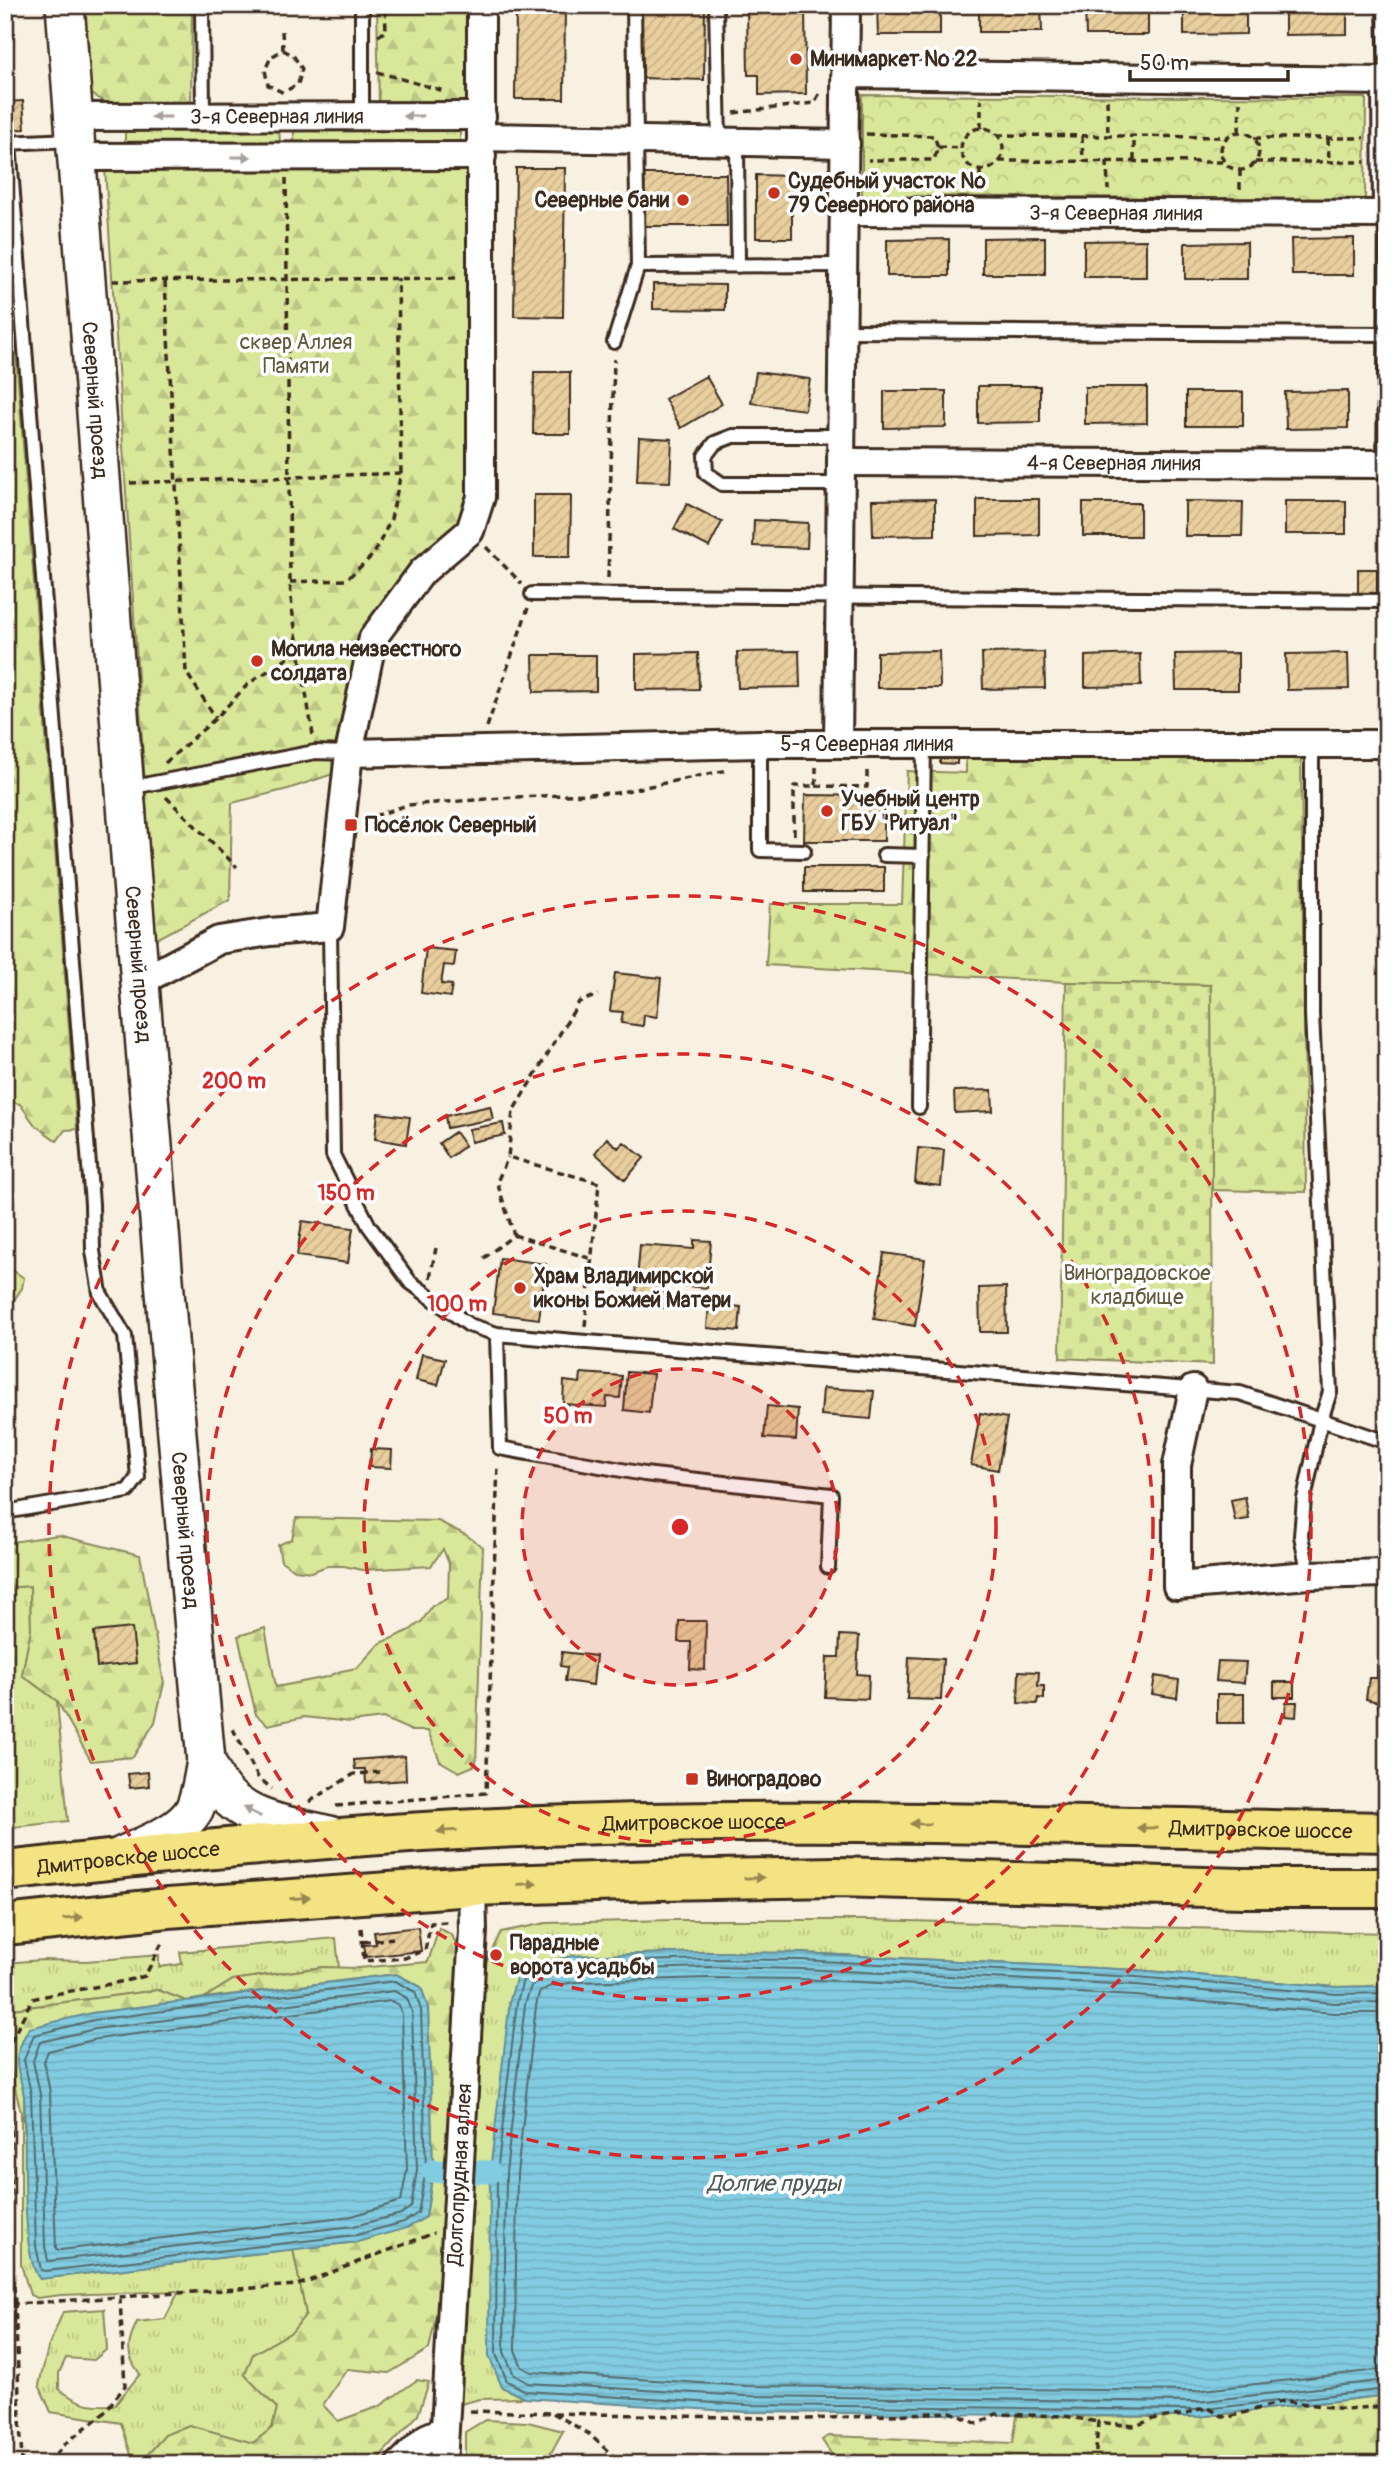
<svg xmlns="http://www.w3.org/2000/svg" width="1392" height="2469" font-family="Pangolin,sans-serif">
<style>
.grass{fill:url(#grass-tufts);stroke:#8a885c;stroke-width:2}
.forest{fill:url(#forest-firs);stroke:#8a885c;stroke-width:2}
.cemetery{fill:url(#cemetery-stones);stroke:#8a885c;stroke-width:2}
.park{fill:url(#park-crowns);stroke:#8a885c;stroke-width:2}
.water{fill:url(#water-rules);stroke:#658b93;stroke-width:2}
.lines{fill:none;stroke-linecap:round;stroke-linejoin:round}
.shore{stroke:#576b6c;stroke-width:2}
.canal{stroke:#81cce1;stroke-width:23}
.building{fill:url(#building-hatch);stroke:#3b2a1e;stroke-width:2}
.lane-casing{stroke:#3b2a1e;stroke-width:18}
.street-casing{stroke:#3b2a1e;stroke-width:32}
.secondary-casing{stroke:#3b2a1e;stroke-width:42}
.highway-casing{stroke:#3b2a1e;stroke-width:44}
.path{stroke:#3b2a1e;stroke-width:3.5;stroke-dasharray:7 5;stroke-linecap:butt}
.lane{stroke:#fff;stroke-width:12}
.street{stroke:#fff;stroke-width:26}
.secondary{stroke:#fff;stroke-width:37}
.highway{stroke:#f4e382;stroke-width:38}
.oneway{fill:#a79f9a}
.oneway2{fill:#988650}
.ring{fill:none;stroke:#d62828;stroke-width:3.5;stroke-dasharray:12 9}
.poi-dot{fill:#c8321e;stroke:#fff;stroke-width:2.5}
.labels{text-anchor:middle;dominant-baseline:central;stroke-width:7;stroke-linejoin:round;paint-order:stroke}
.poi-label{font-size:21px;font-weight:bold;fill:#3b2a1e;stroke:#fff;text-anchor:start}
.street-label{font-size:21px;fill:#3b2a1e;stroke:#fff}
.park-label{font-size:21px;fill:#62593d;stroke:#fff}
.water-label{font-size:23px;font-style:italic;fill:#505b58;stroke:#fff}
.centre{fill:#d62828;stroke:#fff;stroke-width:3.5}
.ring-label{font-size:21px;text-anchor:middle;font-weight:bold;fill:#d62828;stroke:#fff;stroke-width:7;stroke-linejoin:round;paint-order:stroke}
</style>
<defs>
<pattern id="grass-tufts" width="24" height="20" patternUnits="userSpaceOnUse" patternTransform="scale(1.75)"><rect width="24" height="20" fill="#d9e79a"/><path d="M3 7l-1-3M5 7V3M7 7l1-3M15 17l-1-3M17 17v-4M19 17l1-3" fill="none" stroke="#bbc684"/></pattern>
<pattern id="forest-firs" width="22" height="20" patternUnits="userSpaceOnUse" patternTransform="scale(1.75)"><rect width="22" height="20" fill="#d9e79a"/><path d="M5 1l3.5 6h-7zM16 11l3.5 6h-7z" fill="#bbc684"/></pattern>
<pattern id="cemetery-stones" width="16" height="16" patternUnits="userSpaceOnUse" patternTransform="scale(1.75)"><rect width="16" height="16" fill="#d9e79a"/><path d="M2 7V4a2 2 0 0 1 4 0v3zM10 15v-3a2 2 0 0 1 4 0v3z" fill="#bbc684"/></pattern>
<pattern id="park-crowns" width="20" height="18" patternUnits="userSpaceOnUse" patternTransform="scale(1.75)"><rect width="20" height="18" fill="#d9e79a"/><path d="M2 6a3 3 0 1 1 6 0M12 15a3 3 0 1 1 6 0" fill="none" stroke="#bbc684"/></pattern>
<pattern id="water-rules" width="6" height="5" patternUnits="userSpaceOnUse" patternTransform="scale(1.75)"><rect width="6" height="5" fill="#81cce1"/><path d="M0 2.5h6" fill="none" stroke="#70afc1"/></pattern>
<pattern id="building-hatch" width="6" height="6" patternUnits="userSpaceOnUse" patternTransform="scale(1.75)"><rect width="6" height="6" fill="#e9cf9e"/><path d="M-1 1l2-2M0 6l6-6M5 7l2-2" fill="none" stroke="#c9b288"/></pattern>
</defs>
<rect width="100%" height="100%" fill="#f8f1e2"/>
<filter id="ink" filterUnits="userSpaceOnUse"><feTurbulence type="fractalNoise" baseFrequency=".0143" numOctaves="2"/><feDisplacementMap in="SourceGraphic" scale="14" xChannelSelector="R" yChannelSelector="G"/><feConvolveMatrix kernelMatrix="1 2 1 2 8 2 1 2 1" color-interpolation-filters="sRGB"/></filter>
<g filter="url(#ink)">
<path class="grass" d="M125,127H279L280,143H125Z
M460,127V143L294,144V128Z
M30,1586L31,1629L22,1675L57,1701L68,1821L5,1828V1588Z
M672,1920H868L1387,1933V1986L1336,1987L1137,1970L801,1953L709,1952L572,1956L502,2387L524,2398L480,2399L457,2405L482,1970L501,1932L546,1923Z
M336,1938L339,1968L323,1967L233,1980L204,1998L186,2001L158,1990L5,2010V1963L42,1960L86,1961L159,1955V1967L182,1964L180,1952Z
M21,2111L24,2122L29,2247L40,2279L293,2249L306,2314L292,2332L253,2354L245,2375L277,2408L272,2428L253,2443L189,2425L165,2435L139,2464H134L121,2423L51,2412L39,2385L48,2348L63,2312L104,2309L107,2349L94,2360L66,2358L59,2373V2389C80,2405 90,2406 115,2405L140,2374C125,2354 127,2344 137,2322L165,2319L179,2291L61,2295L37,2298L30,2295L21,2264Z"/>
<path class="forest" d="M80,5H192L191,102L108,104L87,91Z
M377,5H474L475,108L379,105Z
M476,166L475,490L460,528L363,636L333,774L288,789L232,803L230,900L155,940L105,168Z
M5,215L77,1129L65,1130L57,1141L35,1125L20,1104L5,1100Z
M966,755L1301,757L1306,1192L1212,1190L1211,985L1066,982L766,965L770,904H902L907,771L966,773Z
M5,1265L24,1278L22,1288L12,1303H5Z
M296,1518L438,1521L466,1535L483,1547L476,1765L459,1772L440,1761L428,1731H412L383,1718L351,1722L304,1717L268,1725L256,1715L238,1636L265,1628L276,1687L327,1677L341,1671L357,1668L379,1644L410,1630L422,1621L432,1606L448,1598L449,1564L443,1549L431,1566L362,1570L344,1566H327L311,1572L295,1570L281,1561L278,1545L292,1539Z
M58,1535L140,1555L164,1683L155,1722L133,1757L91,1761L57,1701L22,1675L31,1629L30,1586L5,1588V1543Z
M439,1928L452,1935L462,1959L442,2289L429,2349L389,2373L347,2369L323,2405L338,2421L380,2406L417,2380L429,2382L418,2415L373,2464H139L165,2435L189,2425L253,2443L272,2428L277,2408L245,2375L253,2354L292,2332L306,2314L293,2249L357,2242L426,2217L433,2171L428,2008L421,1987L396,1974L204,1998L233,1980L323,1967L358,1968L428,1962Z
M158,1990L186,2001L92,2013L17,2060L24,2095V2122C13,2085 5,2048 5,2010Z
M1387,2395V2464H843L834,2458L822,2440L829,2436L1013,2443L1017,2416L1197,2417Z
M485,2420L528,2422L563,2431L546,2462L549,2464H465V2432Z"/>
<path class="cemetery" d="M1066,982L1211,985L1213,1365L1060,1358Z"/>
<path class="park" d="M862,95L1366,98L1365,199L862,196Z"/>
<path class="water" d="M709,1952L801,1953L1137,1970L1336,1987L1387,1986V2395L1197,2417L745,2412L524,2398L502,2387L489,2356L490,2172L510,2000L517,1975L538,1963L572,1956Z
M396,1974L421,1987L428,2008L433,2171L426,2217L407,2228L357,2242L40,2279C19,2257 27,2132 24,2096C23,2084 16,2071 17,2059C18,2048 24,2037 29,2028L92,2013Z"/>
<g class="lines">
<path class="shore" d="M395,1981L415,1992L421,2010L426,2170L418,2213L404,2222L356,2235L45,2271L41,2270L36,2246L31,2094L24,2060L34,2035L94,2020Z
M394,1991L407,1998L412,2012L417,2170L411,2207L401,2214L354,2226L48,2261L45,2245L40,2094L33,2061L40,2042L95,2029Z
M1387,1993L1336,1994L1137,1977L801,1960L709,1959L573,1963L541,1969L523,1980L517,2002L497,2173L496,2354L507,2381L526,2391L745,2405L1197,2410L1387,2389
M391,2001L399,2005L402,2014L407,2170L401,2201L352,2216L60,2250L56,2249L50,2093L44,2061L48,2051L97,2039Z
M1387,2002L1335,2003L1136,1985L801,1969L709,1967L574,1971L544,1978L531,1986L525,2004L506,2173L504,2352L514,2375L528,2383L745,2396L1196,2402L1387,2380
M1387,2013H1334L1135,1996L800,1979L709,1978L575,1982L548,1987L539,1993L536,2006L517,2174L515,2350L522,2367L531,2372L746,2386L1195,2391L1387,2369"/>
<path class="canal" d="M433,2171L490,2172"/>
</g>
<path class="building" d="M516,5H565L564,99H515Z
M641,5H705L704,80L640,78Z
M747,5H805L806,94L759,95V75H748Z
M877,5H940V35H878Z
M979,5H1041L1042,32H979Z
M1085,5H1148V35H1086Z
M1184,5H1246V34L1184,35Z
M1285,5H1347V34L1285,35Z
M23,101L25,129L8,130L6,102Z
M516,168H565L563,317L514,316Z
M640,174H726L727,226H641Z
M756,175L792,176V238H756Z
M1045,237V274H983V238Z
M1354,238V275H1292L1291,239Z
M949,239V276H887V240Z
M1146,240V277H1084V241Z
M1247,242V279H1185V243Z
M653,284L725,285V310L653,309Z
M534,372H570V434H533Z
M756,372L810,379L805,410L751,403Z
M706,376L722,404L681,428L665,399Z
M978,386H1040V422L978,423Z
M1085,387H1147V423L1085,424Z
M884,391H946V427L884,428Z
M1348,391V428L1286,429L1285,392Z
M1186,392H1243V426H1186Z
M639,437L672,439L670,482L637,481Z
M534,495H571L570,557H534Z
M935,499V535L873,536L872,500Z
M977,499H1039V535L977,536Z
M1185,501L1243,502L1242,536H1185Z
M1285,501H1346V534H1285Z
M1083,503H1140V536H1083Z
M687,504L722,522L709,547L674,529Z
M754,520L808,523L807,548L753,546Z
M1358,569H1377V593H1358Z
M799,651L800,687L738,688L737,652Z
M939,651L940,688H877V652Z
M1044,652L1045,688L983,689L982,653Z
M698,653L699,689L636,690V654Z
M1238,653V690H1176L1175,654Z
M1348,653L1349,689L1287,690L1286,654Z
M1140,654L1141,686L1085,687V656Z
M533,655H596V691L534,692Z
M940,752H957V764L940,763Z
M805,795L884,796V841H804Z
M804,867H884V892H804Z
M426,948L456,951L454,966L444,965L441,984L452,985L450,997L421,993Z
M615,973L661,978L657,1017L644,1015L643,1026L621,1023L623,1012L610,1011Z
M992,1090L993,1111L955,1113L954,1091Z
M490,1106L493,1119L447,1128L445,1116Z
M378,1113L410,1117L406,1144L375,1139Z
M503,1123L505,1135L471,1142L469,1129Z
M455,1132L465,1146L449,1158L439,1143Z
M607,1138L618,1148L624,1142L644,1158L625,1180L595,1153Z
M918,1148L944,1150L941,1186L915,1183Z
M302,1221L353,1228L348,1263L297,1256Z
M694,1240L711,1241L707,1288L665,1284L663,1308L635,1306L640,1245L694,1249Z
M884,1253L925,1259L915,1326L874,1319Z
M500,1258L546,1264L539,1319L493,1313Z
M1006,1287L1007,1332H980L979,1288Z
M709,1304L741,1307L739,1331L707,1328Z
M422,1354L445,1359L438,1385L416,1380Z
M627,1372L653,1374L649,1413L624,1410Z
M581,1373L622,1376L620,1398L607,1397L606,1407L563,1404L564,1381L580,1383Z
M823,1388L874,1391L871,1419L821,1415Z
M767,1406L798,1409L796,1440L764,1438Z
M980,1413L1007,1418L998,1470L971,1465Z
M371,1449L392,1450L391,1468L370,1467Z
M1245,1497L1249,1519L1235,1521L1231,1500Z
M679,1621H706L705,1670L690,1669L691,1642H678Z
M132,1628L136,1663L97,1667L94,1632Z
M840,1635L859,1636L857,1674L869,1675L868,1699L825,1697L827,1657H839Z
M562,1652L596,1656L593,1685L565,1681L567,1667L560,1666Z
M909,1657L943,1659L941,1700L907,1699Z
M1218,1661L1246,1662L1244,1683L1216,1681Z
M1377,1665H1387V1717H1380L1378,1702L1366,1699L1369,1678H1377Z
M1019,1671L1039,1672L1038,1686H1044V1699L1038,1698L1037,1704L1018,1703Z
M1155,1676L1179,1680L1177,1698L1152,1694Z
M1274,1682H1294V1697H1274Z
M1217,1694H1244V1723H1217Z
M1286,1702H1297L1296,1717L1285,1716Z
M405,1756L406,1780L366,1783L365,1769H355L354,1760Z
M148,1772L149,1786L130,1788L128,1774Z
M418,1927L421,1951L366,1957L364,1945L376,1944L374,1932Z"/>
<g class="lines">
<defs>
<path id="lane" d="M202,5L203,117
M634,5L638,266
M716,5L719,142
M1384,5L1386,81
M362,116V5
M737,142L738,266
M5,143L71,140
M843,331L1385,334
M614,342L638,266L843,265
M1384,464L1387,214
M841,484H722L706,473L705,456L715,443L733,436H842
M532,594L1387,601
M760,744V850L804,851
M128,788L315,752L349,753
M884,855L923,856
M330,927L333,1155L369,1226L410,1282L469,1325L497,1334L574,1341L1240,1393L1321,1420L1330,1392L1312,1014V742
M919,1107L924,743
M497,1334L500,1448L644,1474L831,1495L828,1567
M5,1512L128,1491L138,1477L125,1336L100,1293L93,1251L92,1204L9,143
M1309,1575L1301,1536L1304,1499L1321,1420L1387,1442"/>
<g id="street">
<path d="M846,74L1387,81"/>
<path id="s1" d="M74,117L482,116"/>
<path d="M482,137L846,144"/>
<path d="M77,157L482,156"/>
<path id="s2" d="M845,212L1387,214L1386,81"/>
<path id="s3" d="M841,462L1387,464"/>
<path d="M838,744L846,5"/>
<path id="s4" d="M349,753L760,744H1387"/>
<path d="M140,982L219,940L270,932L330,927L349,753L373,638L422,572L470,531L481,497V5"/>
<path d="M1193,1389L1177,1465V1586L1309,1575L1387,1573"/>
<path d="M400,2464L426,2438L444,2430"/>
<path id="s5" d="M443,2464L473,1931L472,1886"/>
</g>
<g id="secondary">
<path id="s6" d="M65,5C110,591 152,1176 206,1761C210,1769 214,1778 219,1786C242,1821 292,1826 329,1835"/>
<path d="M120,1857C143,1845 180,1834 194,1810C201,1795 203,1777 206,1761"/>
</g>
<g id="highway">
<path id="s7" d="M5,1871C162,1854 319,1837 476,1829C779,1813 1083,1828 1387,1832"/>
<path d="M5,1925L168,1908L472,1886L659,1880L836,1877L1243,1888H1387"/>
</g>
</defs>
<use href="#lane" class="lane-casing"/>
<use href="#street" class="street-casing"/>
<use href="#secondary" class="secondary-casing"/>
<use href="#highway" class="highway-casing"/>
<path class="path" d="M282,31L283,50L271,57L265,70L268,85L284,93
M378,36L386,31L385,5
M283,50L293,55L302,69L298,84L284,92
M377,72L444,91
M1107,100L1108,136
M734,113L814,103L821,91
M981,128V99
M961 149a21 21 0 1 1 42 0a21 21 0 1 1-42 0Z
M1239,132L1240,102
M1221 151a19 19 0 1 1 38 0a19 19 0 1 1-38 0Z
M866,134L934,136L938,147L934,160H868
M997,135L1227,137
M1082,136L1083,161
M1254,138H1364
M1328,138L1329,162
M938,147L961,148
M999,161L1225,162
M1107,161L1108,190
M1134,161V136
M1255,162H1365
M980,170V189
M1240,170V192
M286,178L290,582L292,609L313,735
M113,281L458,278
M165,281L186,672L216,718
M130,483L401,473
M486,547L522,584
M608,578L614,359
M290,582L346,580L374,554L391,519L401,473L398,278
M487,727L528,608
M165,763L216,718L248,684L299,651
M816,786L867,787V767
M166,797L237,867
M363,820L407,805L516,797L616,793L728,770
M794,835V786H816V767
M514,1235L592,1259
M484,1258L514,1235L497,1182L508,1157
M430,1278L436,1248
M585,1326L599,1183L508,1157L513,1111L579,1002L598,995
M233,1729L258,1777L272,1789
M309,1802L354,1774L380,1772
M336,1806L486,1793L498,1464
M361,1928L364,1961L405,1958L425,1950L431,1923L448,1922L450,1924
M363,1942L393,1938
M15,2304L11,2241V2118L6,2051L32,1999C70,1990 108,1986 145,1976L162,1943
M470,2411L807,2419L951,2412L978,2424L996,2414L1064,2416L1098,2422
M553,2413L589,2434L622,2464
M22,2464L15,2304L298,2285L434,2233
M48,2464L66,2443L103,2414L125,2386L120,2299
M1095,2464L1098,2422L1135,2426L1153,2419L1187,2414L1199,2409H1210L1226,2418L1284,2401L1346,2409L1387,2406"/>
<use href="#lane" class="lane"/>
<use href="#street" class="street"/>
<use href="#secondary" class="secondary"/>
<use href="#highway" class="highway"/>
</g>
<defs><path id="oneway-solid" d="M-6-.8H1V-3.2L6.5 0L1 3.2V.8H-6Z" transform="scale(1.75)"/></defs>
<g class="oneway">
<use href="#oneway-solid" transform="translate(413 116) rotate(180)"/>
<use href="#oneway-solid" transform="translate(161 117) rotate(180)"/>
<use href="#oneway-solid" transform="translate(241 157)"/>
<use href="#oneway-solid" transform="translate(252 1812) rotate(-153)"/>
</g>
<g class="oneway2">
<use href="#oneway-solid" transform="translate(920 1824) rotate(-179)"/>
<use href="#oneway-solid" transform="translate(1147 1828) rotate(-179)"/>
<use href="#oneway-solid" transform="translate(447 1831) rotate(176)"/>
<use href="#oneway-solid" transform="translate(754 1878) rotate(-1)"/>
<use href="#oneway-solid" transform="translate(527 1884) rotate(-2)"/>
<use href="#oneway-solid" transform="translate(300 1898) rotate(-4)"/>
<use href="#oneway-solid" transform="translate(73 1918) rotate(-6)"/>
</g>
</g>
<circle cx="680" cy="1527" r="158" fill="#d62828" fill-opacity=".12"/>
<g class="ring">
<circle cx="680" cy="1527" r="158"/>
<circle cx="680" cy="1527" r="316"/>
<circle cx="680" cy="1527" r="473"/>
<circle cx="680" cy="1527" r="631"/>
</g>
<g class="poi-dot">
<circle cx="796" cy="59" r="7"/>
<circle cx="774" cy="193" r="7"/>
<circle cx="683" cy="200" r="7"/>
<circle cx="257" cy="661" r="7"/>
<circle cx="827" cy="811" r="7"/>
<rect x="344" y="818" width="14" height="14" rx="3.5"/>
<circle cx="520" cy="1288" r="7"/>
<rect x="685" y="1772" width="14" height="14" rx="3.5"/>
<circle cx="496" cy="1955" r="7"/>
</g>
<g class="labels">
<g class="poi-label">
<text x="810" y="59">Минимаркет № 22</text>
<text x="788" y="181">Судебный участок №<tspan x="788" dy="24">79 Северного района</tspan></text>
<text x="669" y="200" text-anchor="end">Северные бани</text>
<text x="271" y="649">Могила неизвестного<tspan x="271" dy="24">солдата</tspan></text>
<text x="841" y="799">Учебный центр<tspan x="841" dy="24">ГБУ "Ритуал"</tspan></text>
<text x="365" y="825">Посёлок Северный</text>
<text x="534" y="1276">Храм Владимирской<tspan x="534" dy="24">иконы Божией Матери</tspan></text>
<text x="706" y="1779">Виноградово</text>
<text x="510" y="1943">Парадные<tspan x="510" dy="24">ворота усадьбы</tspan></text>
</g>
<g class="street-label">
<text stroke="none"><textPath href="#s1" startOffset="203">3-я Северная линия</textPath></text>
<text stroke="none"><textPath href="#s2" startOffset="271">3-я Северная линия</textPath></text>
<text stroke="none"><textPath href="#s6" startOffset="396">Северный проезд</textPath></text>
<text stroke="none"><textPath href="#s3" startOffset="273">4-я Северная линия</textPath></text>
<text stroke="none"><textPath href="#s4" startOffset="518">5-я Северная линия</textPath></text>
<text stroke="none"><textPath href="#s6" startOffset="962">Северный проезд</textPath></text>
<text stroke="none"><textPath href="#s6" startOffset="1530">Северный проезд</textPath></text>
<text stroke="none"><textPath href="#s7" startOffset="691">Дмитровское шоссе</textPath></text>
<text stroke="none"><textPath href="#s7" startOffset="1258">Дмитровское шоссе</textPath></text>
<text stroke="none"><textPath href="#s7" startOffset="124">Дмитровское шоссе</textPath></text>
<text stroke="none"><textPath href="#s5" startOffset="290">Долгопрудная аллея</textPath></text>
</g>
<g class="park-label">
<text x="296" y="342">сквер Аллея<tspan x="296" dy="24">Памяти</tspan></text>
<text x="1137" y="1273">Виноградовское<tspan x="1137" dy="24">кладбище</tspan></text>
</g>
<g class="water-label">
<text x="774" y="2183">Долгие пруды</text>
</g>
</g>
<circle cx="680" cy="1527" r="10" class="centre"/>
<g class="ring-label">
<text x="234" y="1088">200 m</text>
<text x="346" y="1200">150 m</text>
<text x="457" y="1311">100 m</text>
<text x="568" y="1423">50 m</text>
</g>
<rect width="1392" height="2469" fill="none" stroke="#fff" stroke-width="28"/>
<rect x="14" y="14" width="1364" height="2441" fill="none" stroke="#3b2a1e" stroke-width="2.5" filter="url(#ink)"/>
<path d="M1130 70v10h158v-10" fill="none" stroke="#3b2a1e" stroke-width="3.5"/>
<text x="1140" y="70" font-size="21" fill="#3b2a1e" stroke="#ffffff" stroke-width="5" paint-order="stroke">50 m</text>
</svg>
